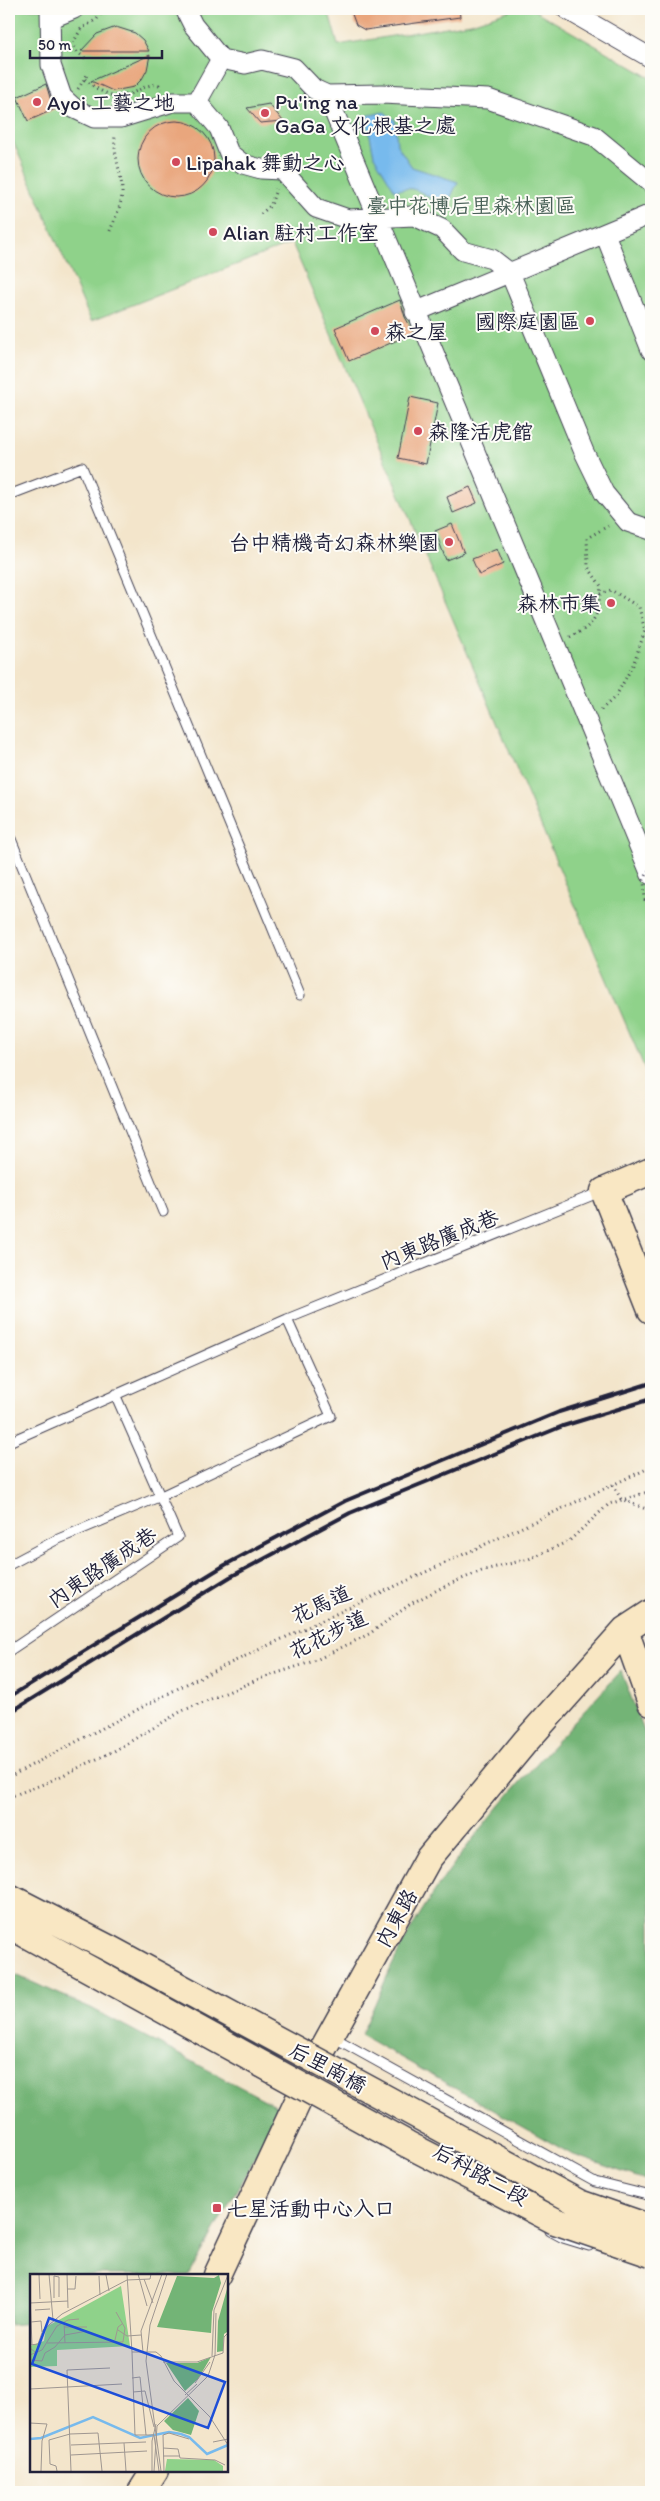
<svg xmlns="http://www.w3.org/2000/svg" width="660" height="2501" font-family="Itim,'LXGW WenKai TC',sans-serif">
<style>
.green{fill:#8fd28a;stroke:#587a62}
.forest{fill:#73b476;stroke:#4a6b58}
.water{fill:#77baed;stroke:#4c6e94}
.building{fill:#e9a67d}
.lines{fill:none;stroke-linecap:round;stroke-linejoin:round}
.lane-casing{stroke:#413f51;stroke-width:11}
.street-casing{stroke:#413f51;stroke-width:21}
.secondary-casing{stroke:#413f51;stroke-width:29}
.path{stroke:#413f51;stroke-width:3;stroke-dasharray:1 4;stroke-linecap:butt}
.lane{stroke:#fff;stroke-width:9}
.street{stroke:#fff;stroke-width:19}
.secondary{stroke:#f9e7c3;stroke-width:26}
.rail{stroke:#22223b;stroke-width:4}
.secondary-bridge-casing{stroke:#413f51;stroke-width:29;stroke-linecap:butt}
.path-bridge{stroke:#413f51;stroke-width:3;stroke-dasharray:1 4;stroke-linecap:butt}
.secondary-bridge{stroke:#f9e7c3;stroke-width:26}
.poi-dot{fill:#d1495b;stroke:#fdfcf7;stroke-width:2}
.labels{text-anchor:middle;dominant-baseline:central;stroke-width:4;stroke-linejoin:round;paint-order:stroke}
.poi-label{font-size:21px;fill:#22223b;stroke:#fdfcf7;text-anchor:start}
.park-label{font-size:21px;fill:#486057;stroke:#fdfcf7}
.street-label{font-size:21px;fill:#22223b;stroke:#fdfcf7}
.inset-river{fill:none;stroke:#77baed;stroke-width:2.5}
.inset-road{fill:none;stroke:#9f9791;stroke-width:1}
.view{fill:#1d4ed8;fill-opacity:0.15;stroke:#1d4ed8;stroke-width:2.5}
.inset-edge{fill:none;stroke:#22223b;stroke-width:2.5}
</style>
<rect width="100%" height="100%" fill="#fdfcf7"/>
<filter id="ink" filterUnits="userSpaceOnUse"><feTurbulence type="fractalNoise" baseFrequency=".02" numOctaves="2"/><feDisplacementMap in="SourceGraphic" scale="10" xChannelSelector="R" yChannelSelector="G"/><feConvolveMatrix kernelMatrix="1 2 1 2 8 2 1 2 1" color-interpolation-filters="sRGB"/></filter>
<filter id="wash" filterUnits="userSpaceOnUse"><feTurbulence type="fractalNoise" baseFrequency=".0096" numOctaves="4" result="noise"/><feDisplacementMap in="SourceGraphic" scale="20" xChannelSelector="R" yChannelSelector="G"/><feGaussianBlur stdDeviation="1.12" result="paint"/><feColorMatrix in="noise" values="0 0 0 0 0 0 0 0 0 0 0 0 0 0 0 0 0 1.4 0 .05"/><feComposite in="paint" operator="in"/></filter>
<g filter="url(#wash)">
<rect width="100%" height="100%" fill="#f3e5cb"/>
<path class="green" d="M9,9H328L338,45L471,23L514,9H532L651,78V1083L292,243L91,321L9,132Z"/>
<path class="forest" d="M621,1671L651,1749V2182L571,2154L361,2035C375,2005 387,1974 402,1945C458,1842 543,1757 621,1671Z
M9,1972L91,2008L282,2109L189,2275H31V2323L9,2325Z"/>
<path class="water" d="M384,112L395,120L397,145L412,167L458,182L449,201C443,200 434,200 429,197C416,189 410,186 395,191L374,156L366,116Z"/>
<g id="blocks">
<path class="building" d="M350,9H459L460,17L365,30L356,25Z
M116,27L135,33L143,40L149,51H81L97,34Z
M150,55L147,70L142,79L134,87L113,91L91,81Z
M46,84L51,101L57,108L28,121L17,97Z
M269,104L283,121L260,123L247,108Z
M138 159a38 38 0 1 1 76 0a38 38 0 1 1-76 0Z
M400,300L405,317L414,333L349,361L335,328Z
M410,397L438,403L426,464L398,458Z
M470,487L477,503L453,513L447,497Z
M452,524L464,553L446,560L435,531Z
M497,549L503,564L479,575L472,559Z"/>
</g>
</g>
<g filter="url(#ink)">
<use href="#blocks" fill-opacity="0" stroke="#413f51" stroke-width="1"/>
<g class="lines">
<defs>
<path id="lane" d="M9,495L82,467L300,995
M9,834L163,1212
M9,1442L287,1319L603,1191
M9,1565L56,1540L161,1496L331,1416L287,1319
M9,1651L178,1537L115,1394
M333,2037L595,2182L651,2196
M550,2231L563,2238L589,2246"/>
<path id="street" d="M50,9L51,65L62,97L75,109L94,118H121L173,102H197L219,128L229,153L243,164L261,169L282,170L316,208L348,219L414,216L442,229L463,251L492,259L510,273L584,452L604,493L628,522L651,530
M185,9L193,25L221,59L245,64L262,60L294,68L314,89L327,95L382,94L488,99L594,136L651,183
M566,9L651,58
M52,18L74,9
M327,95L651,875
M197,102L221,59
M605,234L651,350
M415,312L651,214"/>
<path id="secondary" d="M651,1171L604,1191L651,1310
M625,1630L651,1703
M217,2275L318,2058L428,1859L525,1742L625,1630L651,1613
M141,2492L155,2470"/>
</defs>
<use href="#lane" class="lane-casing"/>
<use href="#street" class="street-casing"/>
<use href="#secondary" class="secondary-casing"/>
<path class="path" d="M85,58L77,52L73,43L81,29L97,19L104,9
M85,79C95,89 110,98 125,95C138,93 145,83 159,85L161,89
M78,89L87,75
M444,114L445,133
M261,214L271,205L276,189
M110,231C115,218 123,203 122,189C121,171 113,154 115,135
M600,594L611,590L639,607L645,631L633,665L616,696L600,711
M570,637C598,624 598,614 601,586L588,567L587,538L608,526
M613,1485L621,1499L651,1511
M9,1777L194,1680L651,1467
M9,1797L46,1783L114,1751L182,1711L259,1679L314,1661L369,1634L412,1603L447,1585L484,1570L529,1559L569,1541L609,1504L651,1491"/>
<use href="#lane" class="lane"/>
<use href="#street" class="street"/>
<use href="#secondary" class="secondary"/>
<path class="rail" d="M9,1697L225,1565L345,1501L559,1412L651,1383
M9,1713L230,1577L350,1513L563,1426L651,1399"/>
<defs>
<path id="secondary-bridge" d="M9,1897L110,1949L579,2203L651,2228
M9,1925L407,2144L555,2221L651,2254"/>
</defs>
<use href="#secondary-bridge" class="secondary-bridge-casing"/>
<path class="path-bridge" d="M651,866L644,880L645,900L651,906"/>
<use href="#secondary-bridge" class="secondary-bridge"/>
</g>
</g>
<g class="poi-dot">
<circle cx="37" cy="102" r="5"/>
<circle cx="265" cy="113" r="5"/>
<circle cx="176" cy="162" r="5"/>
<circle cx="213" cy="232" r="5"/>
<circle cx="590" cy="321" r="5"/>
<circle cx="375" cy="331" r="5"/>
<circle cx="418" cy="431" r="5"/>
<circle cx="449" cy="542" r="5"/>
<circle cx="611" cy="603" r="5"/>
<rect x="212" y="2203" width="10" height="10" rx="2.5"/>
</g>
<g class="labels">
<g class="poi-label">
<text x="275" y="101">Pu'ing na<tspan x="275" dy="24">GaGa 文化根基之處</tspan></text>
<text x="47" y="102">Ayoi 工藝之地</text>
<text x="186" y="162">Lipahak 舞動之心</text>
<text x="223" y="232">Alian 駐村工作室</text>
<text x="580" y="321" text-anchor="end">國際庭園區</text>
<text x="385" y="331">森之屋</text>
<text x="428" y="431">森隆活虎館</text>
<text x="439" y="542" text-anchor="end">台中精機奇幻森林樂園</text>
<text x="601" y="603" text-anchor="end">森林市集</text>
<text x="227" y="2208">七星活動中心入口</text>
</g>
<g class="park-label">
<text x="471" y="205">臺中花博后里森林園區</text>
</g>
<g class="street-label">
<text transform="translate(439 1239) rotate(-22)">內東路廣成巷</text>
<text transform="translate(102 1567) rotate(-34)">內東路廣成巷</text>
<text transform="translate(321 1604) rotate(-25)">花馬道</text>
<text transform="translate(328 1634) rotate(-26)">花花步道</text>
<text transform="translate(396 1918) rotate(-61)">內東路</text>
<text transform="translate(328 2067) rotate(28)">后里南橋</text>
<text transform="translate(481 2174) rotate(29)">后科路二段</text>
</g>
</g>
<g transform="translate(30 2274)">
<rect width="198" height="198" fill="#f3e5cb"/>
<path d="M91,12L100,72L27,76V92L0,93V72L14,67L16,53ZM137,185L184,186L193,192V197H135Z" fill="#8fd28a"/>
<path d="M189,1L191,9L182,38L181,59L127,53L147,2L184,4ZM197,15V58L194,60L193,77L187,78L188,47ZM181,83L168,105L155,117L136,89H167ZM158,124L169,137L161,161L143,156L134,147Z" fill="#73b476"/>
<path class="inset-river" d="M0,165L11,164L63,143L110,164L139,158L151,160L159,163L177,180L198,171"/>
<path class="inset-road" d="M9,0L10,25M19,0L23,46M37,0L38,34M59,0H82M97,0L102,78H126L131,82L144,107L180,143L198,171M108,0L117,32M76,1L79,17M24,2L29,3V23M24,2V24M69,2L70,21M114,5L123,29M37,15H45L46,2M0,22L2,71M0,29L38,27M5,36L20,35M1,48L11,47L12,58M34,48L35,69M34,53H57M88,56L97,62L111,61M85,66L88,53L92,50M17,69L93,68L95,54L86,38M0,71L8,70L13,56L32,40L97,6L120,5L121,0M0,74L5,78V87M102,78L105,161H124L129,197M113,78L111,57L132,0M0,81L12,76L27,52L38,46L49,45M182,82L184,36L198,1M185,82L186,39M0,86L12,87L15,79L25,73L35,61L57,57M133,88H167L193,79L194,63L198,59M102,104L110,103L116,161M165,109L180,88M0,115L92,110M103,118L115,117L124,153M155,121L167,110M0,149L17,150L12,167L11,197M183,168L198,165M94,169L96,197M41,171L116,168M133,174L148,175L150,184L185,186L195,191M41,181L117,177M133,182H150M27,197L26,192L20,190L19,166L40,160L68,159L72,197M41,197L37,96L80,94M122,197V167L126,150M124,197L127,152L178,102L185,81M131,197L116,87L120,51L137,0M134,197L133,161L139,159L159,165"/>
<path class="view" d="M19,44L195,108L178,154L2,90Z"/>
<rect width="198" height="198" class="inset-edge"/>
</g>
<rect width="660" height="2501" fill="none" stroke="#fdfcf7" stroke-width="30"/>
<path d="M30 50v8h132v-8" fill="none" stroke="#22223b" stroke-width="2.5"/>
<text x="38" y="50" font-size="15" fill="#22223b" stroke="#fdfcf7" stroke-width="4" paint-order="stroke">50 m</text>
</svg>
